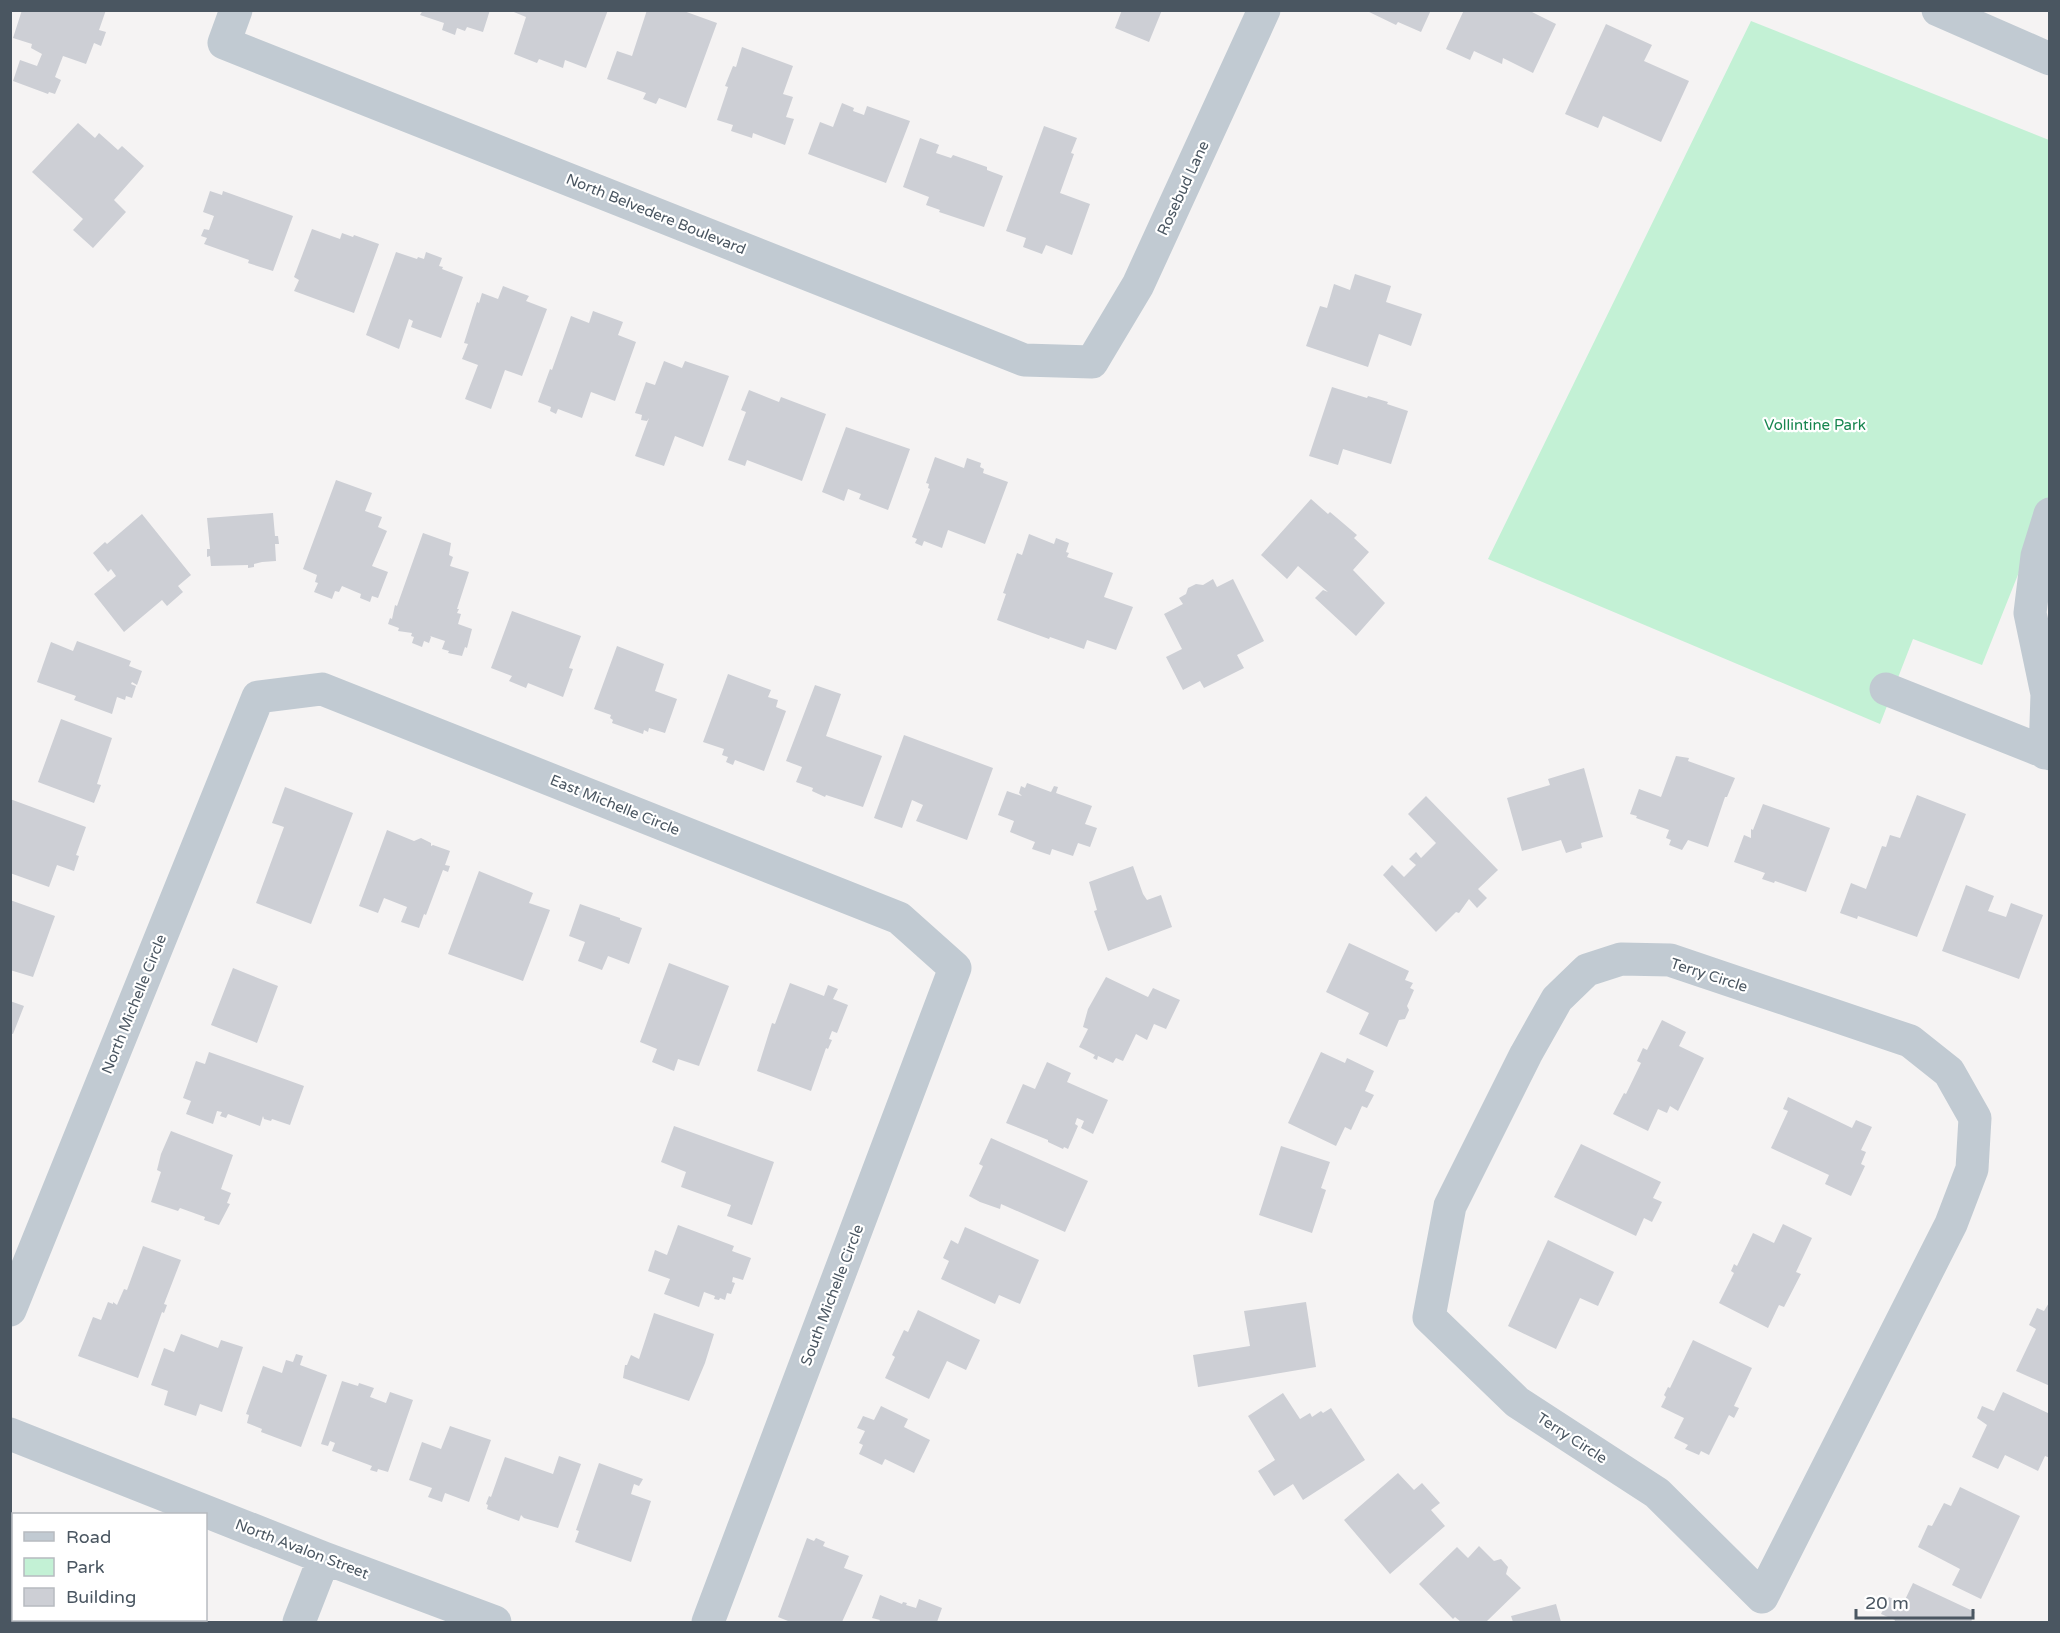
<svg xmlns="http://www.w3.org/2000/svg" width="2060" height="1633" font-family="'Varela Round',sans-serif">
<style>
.green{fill:#c3f1d5}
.building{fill:#cdcfd5}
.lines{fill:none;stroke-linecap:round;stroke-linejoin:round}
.minor{stroke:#c1cad2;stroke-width:33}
.labels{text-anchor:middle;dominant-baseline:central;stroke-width:4.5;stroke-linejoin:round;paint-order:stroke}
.street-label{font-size:15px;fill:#4a5661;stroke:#fff}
.park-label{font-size:15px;fill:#17864f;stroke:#fff}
</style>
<rect width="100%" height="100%" fill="#f5f3f3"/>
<path class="green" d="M1751,21L2049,140V497L1982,665L1913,639L1880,724L1488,559Z"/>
<path class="building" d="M22,10H106L99,30L106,32L101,46L94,43L86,64L63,56L55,77L61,80L55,94L49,92L48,94L13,81L20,60L37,66L42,54L31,48L32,44L13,38Z
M423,10H490L483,32L467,27L465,31L457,28L455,35L442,30L444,23L420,15Z
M509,10H608L586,68L565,60L563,68L539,59L537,63L514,54L526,17Z
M647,10H681L717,23L686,108L659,98L656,104L643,99L646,93L607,79L617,51L632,56Z
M1122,10H1162L1149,42L1115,28Z
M1365,10H1431L1421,32L1398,22L1396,25Z
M1464,10H1528L1556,24L1533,73L1503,58L1502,64L1474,51L1470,60L1446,49Z
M1606,24L1652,45L1644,61L1689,81L1661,142L1603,116L1598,128L1565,114Z
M742,47L793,66L783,94L793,97L786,117L794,119L785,145L753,133L752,138L731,131L733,125L717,120L728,87L725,86L733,66L736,67Z
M842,103L854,108L853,111L864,115L867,106L910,121L886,183L808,154L820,122L833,127Z
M78,123L95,138L99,133L118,150L122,146L144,166L114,200L126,212L93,248L73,230L83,219L32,172Z
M1044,126L1077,138L1071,153L1074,154L1060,193L1090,204L1072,255L1046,245L1042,254L1023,247L1026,238L1006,231Z
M920,138L939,145L936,153L951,158L953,155L987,167V170L1003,176L984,227L939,212L940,210L926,205L929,197L903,187Z
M210,191L222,195L223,191L293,216L273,271L248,263L249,260L204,244L207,238L201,236L204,229L209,230L214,216L203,212Z
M312,229L340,239L342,233L353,237L354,235L379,244L354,313L294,291L299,280L294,277Z
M396,252L417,259L418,257L424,259L426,252L442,258L439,266L443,267L442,269L463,277L441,338L411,327L413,321L409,319L399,349L366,335Z
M1355,274L1391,286L1386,302L1422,314L1411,346L1379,334L1368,367L1306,346L1320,306L1327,308L1334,284L1350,290Z
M503,286L529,296L526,301L547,309L522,376L505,370L491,409L465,399L478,365L462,359L468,344L464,343L477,302L479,303L482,293L498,299Z
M593,311L623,322L618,335L636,342L615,401L591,392L582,418L558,409L556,414L550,411L551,407L538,402L550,369L552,370L571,316L589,323Z
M664,361L682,368L685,361L729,376L703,447L675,436L664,466L635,456L649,418L647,421L641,420L642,415L635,413L646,382L655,385Z
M1332,387L1367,398L1368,396L1388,402L1387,404L1408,411L1391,464L1343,449L1338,465L1309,456Z
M749,390L779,402L781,397L826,414L802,481L747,460L745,466L728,460L746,412L741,410Z
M846,427L910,449L888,510L859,499L861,494L848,489L844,501L822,492Z
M935,457L964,468L967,458L981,463L980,467L984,469L983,473L1008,482L985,544L948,530L942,548L924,541L922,546L915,543L917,539L912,537L930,489L928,488L929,484L926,483Z
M336,480L372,493L365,511L382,517L378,527L387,531L372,566L388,572L378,598L372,596L370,602L360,598L361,594L342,586L339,592L335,591L332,599L314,592L318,583L315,582L317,575L303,569Z
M1311,499L1328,514L1330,512L1357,535L1354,538L1369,552L1353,570L1385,603L1356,636L1315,598L1323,590L1328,592L1298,566L1287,579L1261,555Z
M273,513L275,536H278L279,544H275L276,561L262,562L254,564V567L248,568V565L211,566L210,556L207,557V549H210L207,518Z
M142,514L191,575L178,586L183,592L167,606L162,600L124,632L94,594L116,576L111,569L108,572L93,553L105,542L107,544Z
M423,533L451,543L449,555L453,557L450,566L469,572L457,609H459L457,613L461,614L458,624L472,629L467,648L465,647L462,656L448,653L449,651L442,649L445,641L430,636L431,637L429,643L424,641L422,647L412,643L414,637L411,636L412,633L398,631L399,628L388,624L390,618L392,619L395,605L397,606Z
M1029,534L1054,544L1056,538L1069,543L1066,552L1069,553L1067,557L1113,573L1104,597L1133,607L1116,650L1087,640L1084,649L1050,637L1049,639L997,620L1006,594L1003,593L1017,553L1022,555Z
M1213,579L1217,587L1233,579L1264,641L1237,655L1244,668L1204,688L1200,681L1183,690L1166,657L1182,649L1164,614L1183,604L1179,598L1186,594L1188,588L1196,584L1203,585Z
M512,611L581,636L569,668L573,669L563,697L528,683L526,688L509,681L512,676L491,668Z
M77,641L131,661L129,666L142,671L137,685L132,682L131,684L136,686L132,698L126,696L125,700L117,697L112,714L74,700L76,696L37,682L51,642L73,651Z
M617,646L664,664L655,691L677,699L665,733L649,728L648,732L644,730L643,734L612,723L613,720L610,718L611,715L594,709Z
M728,674L771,690L768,697L778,700L776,707L786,711L764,771L735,760L733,765L726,762L728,757L722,755L724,749L703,742Z
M815,685L841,694L826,736L882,756L863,807L826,795L825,797L812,791L813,788L796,782L802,767L786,761Z
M61,719L112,738L97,784L101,785L94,803L38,782Z
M904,735L993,768L967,840L916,821L923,805L912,800L902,828L874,818Z
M1676,756L1689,758L1688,761L1735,778L1727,797H1725L1708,847L1688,840L1682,850L1669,845L1671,840L1666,838L1669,830L1636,818L1637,816L1630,814L1639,789L1661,797Z
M1584,768L1603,837L1581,843L1582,848L1566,853L1561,840L1522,851L1507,798L1550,785L1548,779Z
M1027,783L1051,792L1054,786L1058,787L1056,793L1092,806L1085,824L1097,828L1090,847L1078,843L1073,856L1052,849L1050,855L1032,849L1035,842L1010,832L1014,821L998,815L1007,791L1022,796L1019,793L1021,786L1025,788Z
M285,787L353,813L311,924L256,903L284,827L272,823Z
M1917,795L1966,814L1917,937L1858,916L1857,919L1840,913L1851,883L1866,889L1882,846L1886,847L1890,835L1900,838Z
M1426,796L1498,870L1478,889L1487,898L1477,908L1469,899L1459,913L1456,912L1436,932L1383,875L1392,865L1404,877L1416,865L1409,859L1416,852L1421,858L1436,843L1408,814Z
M10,799L86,827L76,855L79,856L74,871L57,865L49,887L10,873Z
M1763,804L1830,828L1806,892L1775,881L1774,883L1762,879L1765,873L1734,862L1744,835L1751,838V829L1753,830Z
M387,830L414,841L421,838L431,843V846L433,845L450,851L445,865L450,866L448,872L443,870L426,915L424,914L419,928L401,922L407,907L384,898L378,913L359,906Z
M1133,866L1143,894L1147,900L1161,895L1172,927L1108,951L1094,911L1097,910L1089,882Z
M479,871L533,893L529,903L550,910L523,981L448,954Z
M1966,885L1994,896L1988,911L2006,917L2011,903L2043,915L2019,979L1942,951Z
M10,900L55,916L33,977L10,970Z
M580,904L620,918V920L642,928L629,964L608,956L602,970L578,961L585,942L569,936Z
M1349,943L1409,971L1405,980L1413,983L1410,988L1414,990L1407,1006L1409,1010L1405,1019L1399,1020L1387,1047L1359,1034L1369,1013L1326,992Z
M669,963L729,986L699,1066L678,1059L674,1071L652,1062L657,1049L640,1042Z
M233,968L278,986L257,1043L211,1025Z
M1106,977L1148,997L1153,988L1180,1000L1166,1029L1154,1024L1147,1040L1136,1034L1123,1061L1116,1058L1113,1063L1098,1056L1097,1060L1093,1058L1095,1055L1079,1047L1088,1029L1083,1027L1088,1009Z
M790,983L824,996L828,985L838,989L833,999L848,1005L837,1033L832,1031L829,1039L832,1040L828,1049L826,1048L811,1091L757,1071L772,1023L775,1024Z
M10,1001L24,1006L13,1034L10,1033Z
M1662,1020L1686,1032L1679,1046L1704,1058L1678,1111L1670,1106L1667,1113L1658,1109L1648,1131L1613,1114L1624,1093L1626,1094L1641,1063L1637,1061L1643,1048L1647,1050Z
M209,1052L304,1086L290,1125L272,1119L271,1121L264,1119L263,1116L260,1126L228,1114L226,1118L220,1116L222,1112L217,1111L213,1124L186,1114L191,1101L183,1098L196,1061L205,1064Z
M1321,1052L1345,1063L1347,1058L1374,1071L1365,1091L1374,1095L1367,1108L1362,1106L1351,1130L1345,1127L1336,1146L1288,1123Z
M1047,1062L1071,1073L1067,1082L1108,1100L1093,1134L1081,1128L1084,1121L1077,1118L1075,1124L1078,1126L1068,1149L1064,1147L1063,1149L1048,1142V1140L1006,1123L1023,1084L1035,1089Z
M1788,1097L1852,1128L1856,1120L1872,1127L1861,1150L1866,1152L1861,1164L1865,1166L1851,1196L1825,1184L1829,1175L1771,1148L1788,1111L1783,1109Z
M674,1126L774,1162L752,1225L727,1216L731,1205L681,1187L686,1172L661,1162Z
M171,1131L233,1155L221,1189L231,1193L227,1203L230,1204L219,1225L204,1220L205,1217L180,1208L178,1211L151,1202L161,1172L157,1170L161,1154Z
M991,1138L1088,1181L1065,1232L1001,1204L1000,1209L980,1202L969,1196L983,1166L979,1164Z
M1581,1144L1661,1182L1653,1198L1662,1202L1652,1222L1644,1218L1636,1236L1554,1197Z
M1281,1146L1330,1162L1321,1188L1326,1190L1312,1233L1259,1215Z
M1783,1224L1812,1238L1796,1272L1801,1274L1784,1307L1779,1305L1768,1328L1719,1303L1734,1273L1731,1271L1734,1264L1737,1266L1753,1233L1774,1243Z
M678,1225L734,1246L732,1251L751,1258L743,1280L733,1277L732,1282L735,1283L731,1294L727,1293L725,1300L720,1298L719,1300L714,1299L715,1296L704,1292L699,1307L664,1294L670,1279L648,1271L655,1250L667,1255Z
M965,1227L1039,1260L1020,1304L999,1295L995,1304L941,1279L949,1261L943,1258L951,1240L958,1244Z
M1548,1240L1614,1272L1598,1306L1580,1298L1556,1349L1508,1326Z
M143,1246L181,1260L164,1304L167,1305L164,1313L162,1312L138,1378L78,1356L93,1317L101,1320L108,1302L113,1304V1302L117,1305L124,1289L127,1290Z
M2050,1301V1386L2016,1371L2036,1329L2029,1325L2037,1308L2044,1311Z
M1306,1302L1316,1367L1198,1387L1193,1355L1250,1346L1244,1311Z
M918,1310L980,1340L966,1370L947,1361L929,1399L885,1378L895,1357L892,1355L904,1330L908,1332Z
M654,1313L714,1334L705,1363L689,1401L623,1378L625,1365H627L631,1355L639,1359Z
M181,1334L218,1348L221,1340L243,1347L222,1412L200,1404L196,1416L164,1405L168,1391L151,1385L164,1348L174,1352Z
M1693,1340L1752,1368L1734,1406L1739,1408L1734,1418L1729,1415L1709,1455L1701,1451L1699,1455L1685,1449L1688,1445L1674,1438L1684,1418L1661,1407L1666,1397L1664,1395L1668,1387L1670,1388Z
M296,1354L303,1356L300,1365L327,1375L301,1447L261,1432L262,1429L247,1423L249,1415L246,1414L263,1366L282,1373L286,1360L293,1362Z
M342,1381L358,1386L359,1383L374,1388L370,1397L386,1403L390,1392L413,1400L388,1472L378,1469L377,1472L370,1470L372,1466L332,1451L335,1443L330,1441L328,1446L321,1444Z
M2003,1392L2050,1414V1458L2045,1456L2038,1471L2005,1455L1998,1469L1972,1457L1987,1425L1977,1418L1982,1406L1994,1411Z
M1283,1393L1300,1419L1310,1413L1312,1417L1321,1411L1323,1413L1331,1408L1365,1460L1303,1500L1293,1484L1274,1496L1258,1471L1275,1460L1248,1416Z
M881,1406L908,1419L904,1427L930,1440L914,1473L885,1459L882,1465L859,1454L863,1445L859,1443L865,1431L857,1428L863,1416L874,1420Z
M450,1426L491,1440L469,1502L445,1493L442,1502L428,1497L432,1488L409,1480L422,1442L441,1449Z
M559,1456L581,1464L558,1528L524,1518L521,1515L519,1521L487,1509L488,1505L486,1504L489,1496L491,1497L505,1457L553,1474Z
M599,1463L643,1479L639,1486L634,1484L631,1494L651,1501L631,1562L575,1542L579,1531L576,1530Z
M1398,1473L1414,1490L1422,1483L1440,1503L1431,1510L1445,1526L1390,1574L1344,1520Z
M1960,1487L2020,1516L1981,1599L1952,1585L1960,1569L1918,1547L1928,1525L1932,1526L1944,1503L1951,1506Z
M807,1538L814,1541L816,1538L825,1542L823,1546L849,1556L844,1568L863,1575L842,1622H788V1621L778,1617Z
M1479,1546L1494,1561L1501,1559L1508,1567L1506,1574L1521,1588L1486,1622H1461L1455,1617L1453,1619L1419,1584L1457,1547L1468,1558Z
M13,1551L14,1620H49L48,1622H10V1559Z
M1913,1583L1975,1612L1971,1622H1894L1895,1620L1881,1614L1889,1597L1903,1604Z
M880,1595L902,1604L903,1602L907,1603L906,1605L916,1608L919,1599L942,1608L937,1622H879L880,1620L872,1618Z
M1556,1604L1561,1622H1513L1511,1616Z"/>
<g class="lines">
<path class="minor" d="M236,10L224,43L1024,360L1092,362L1138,285L1264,10
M1938,10L2050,59
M1886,689L2050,754
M2045,753L2047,694L2030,613L2037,556L2050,514
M1621,959L1670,960L1910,1041L1949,1072L1975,1118L1972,1169L1951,1224L1762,1597L1657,1493L1517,1402L1429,1317L1450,1206L1526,1054L1557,999L1587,970Z
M10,1310L258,697L322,689L899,918L955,968L708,1622
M10,1434L324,1558L495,1622
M299,1622L324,1558"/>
</g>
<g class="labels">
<g class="street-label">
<text transform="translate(1183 188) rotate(-65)">Rosebud Lane</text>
<text transform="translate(656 214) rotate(22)">North Belvedere Boulevard</text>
<text transform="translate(615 805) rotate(22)">East Michelle Circle</text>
<text transform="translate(1709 975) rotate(18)">Terry Circle</text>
<text transform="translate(134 1004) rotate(-68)">North Michelle Circle</text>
<text transform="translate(832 1295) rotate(-69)">South Michelle Circle</text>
<text transform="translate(1572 1438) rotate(33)">Terry Circle</text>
<text transform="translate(302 1549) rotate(21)">North Avalon Street</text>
</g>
<g class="park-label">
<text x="1815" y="425">Vollintine Park</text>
</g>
</g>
<rect width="2060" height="1633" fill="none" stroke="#4a5661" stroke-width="24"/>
<rect x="12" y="1513" width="195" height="108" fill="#ffffff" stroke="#b7bbc0" stroke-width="1.5"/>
<rect x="24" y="1532" width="30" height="9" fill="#c1cad2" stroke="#b7bbc0" stroke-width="1.5"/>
<text x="66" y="1543" font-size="18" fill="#4a5661">Road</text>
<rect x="24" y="1558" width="30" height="18" fill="#c3f1d5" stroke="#b7bbc0" stroke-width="1.5"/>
<text x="66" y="1573" font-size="18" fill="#4a5661">Park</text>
<rect x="24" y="1588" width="30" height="18" fill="#cdcfd5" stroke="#b7bbc0" stroke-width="1.5"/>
<text x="66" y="1603" font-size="18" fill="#4a5661">Building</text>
<path d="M1856 1609v9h117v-9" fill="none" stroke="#4a5661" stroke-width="3"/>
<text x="1865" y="1609" font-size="18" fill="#4a5661" stroke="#ffffff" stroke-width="4.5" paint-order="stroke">20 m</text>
</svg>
